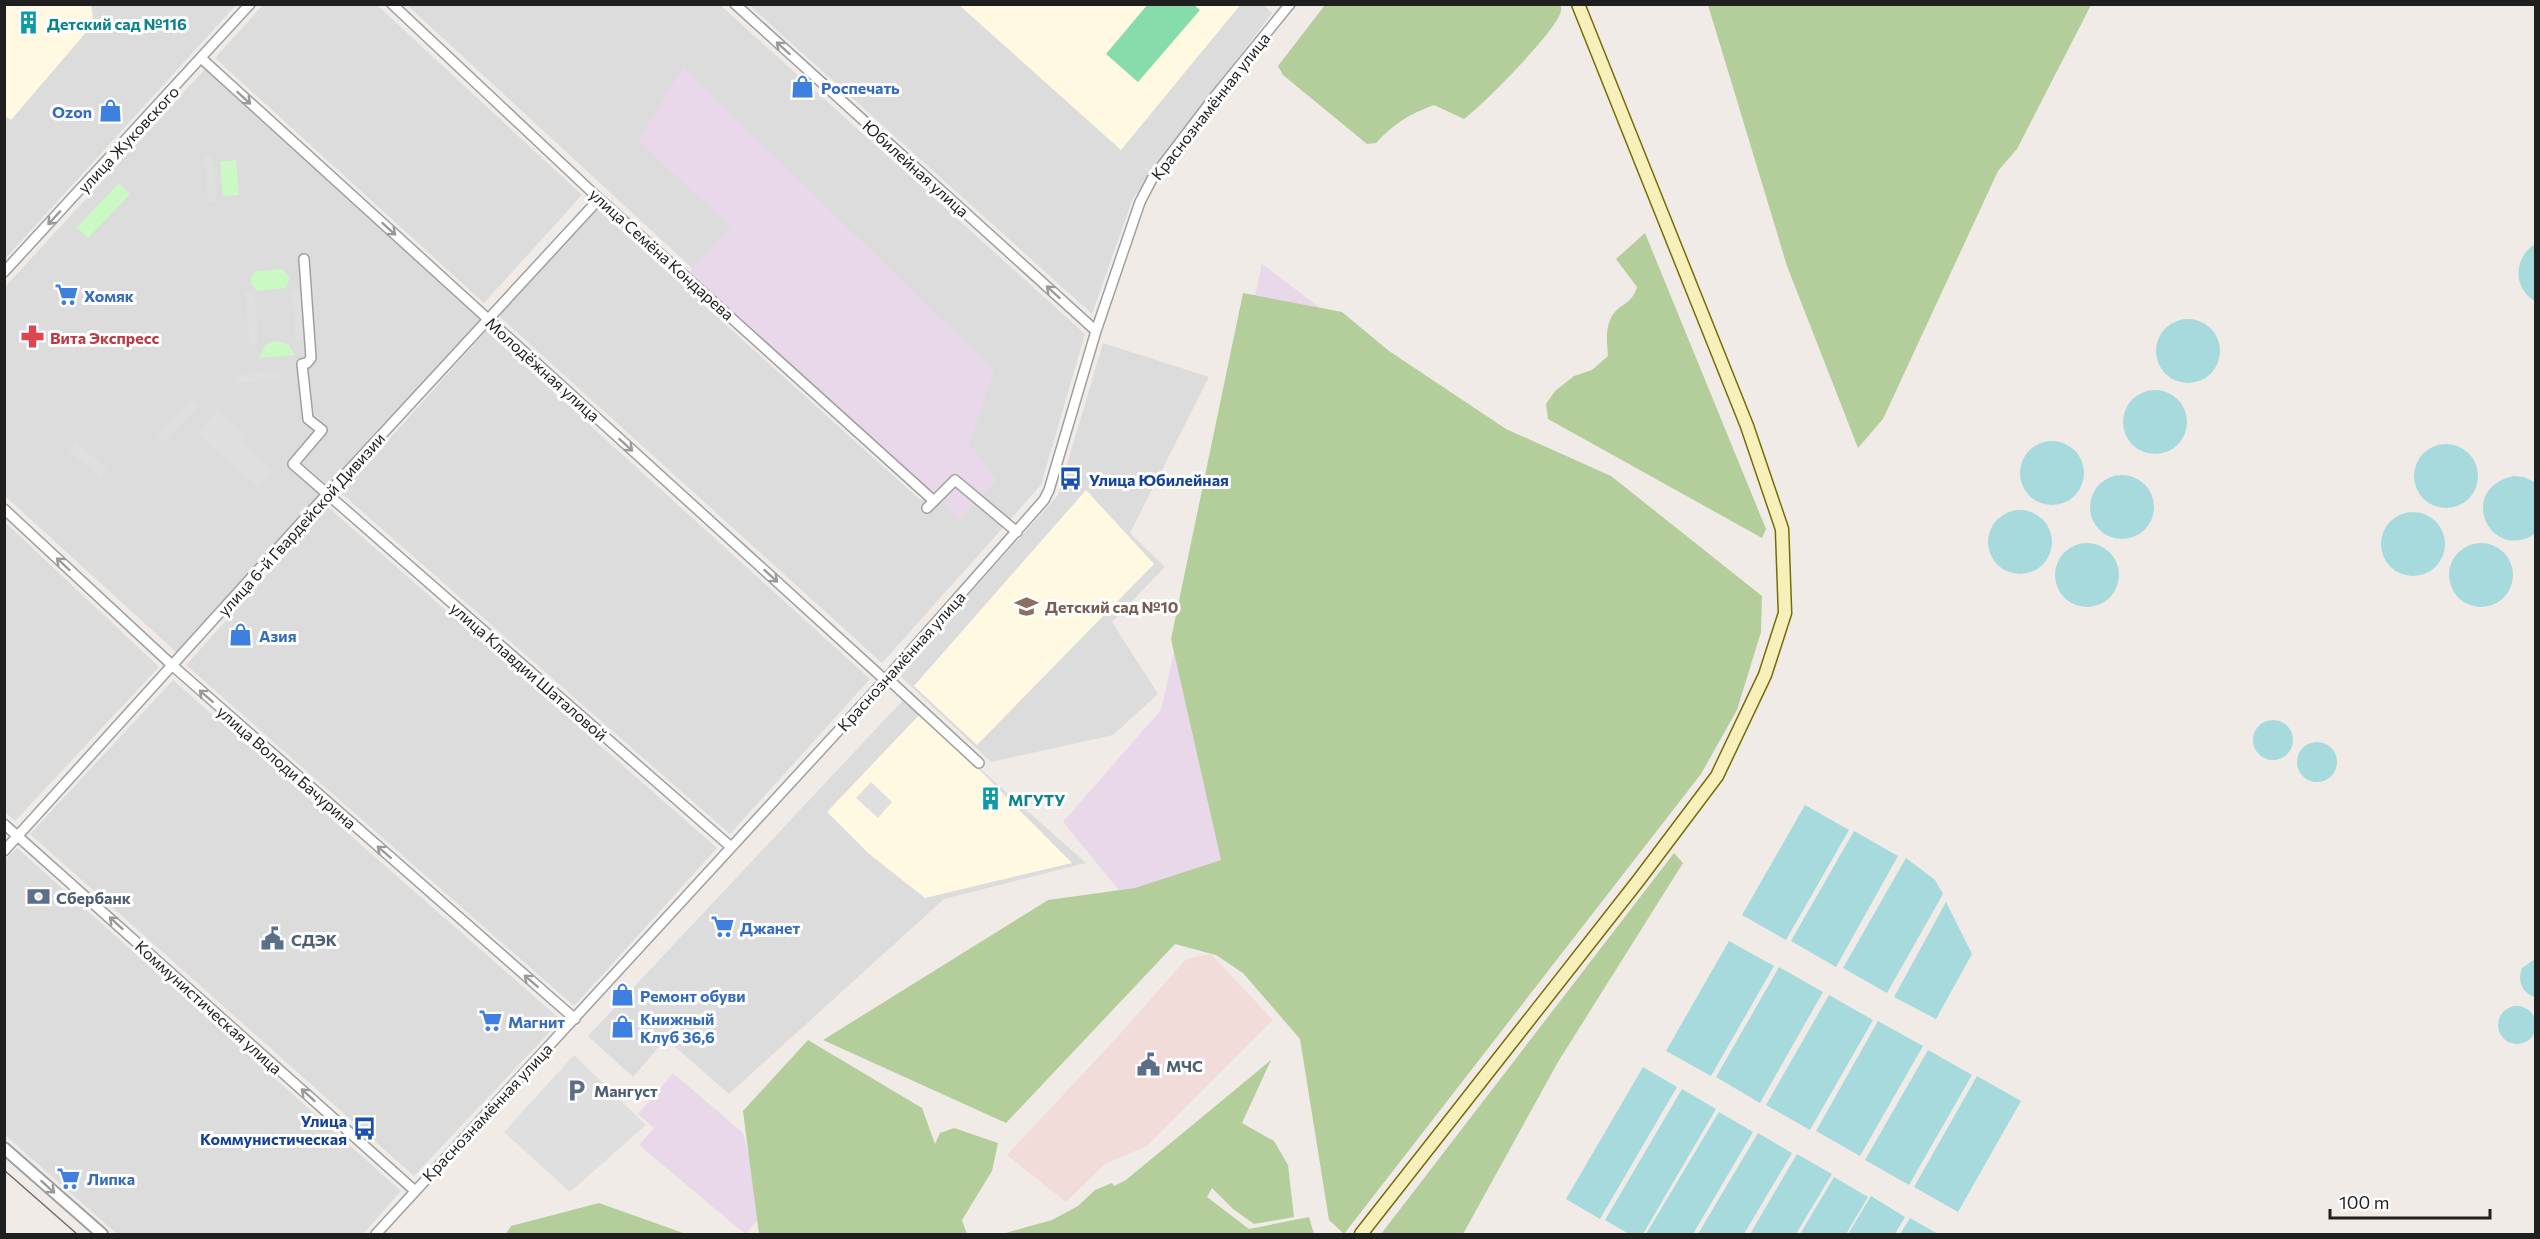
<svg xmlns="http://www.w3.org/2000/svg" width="2540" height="1239" font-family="Commissioner,sans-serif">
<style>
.residential{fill:#dddcdd}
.industrial{fill:#e9d8e9}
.education{fill:#fef9e0}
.military{fill:#f1dcda}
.forest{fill:#b4ce9b}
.park{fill:#caf9c4}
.pitch{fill:#86ddab}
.parking{fill:#dfdfdf}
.water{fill:#a7dadd}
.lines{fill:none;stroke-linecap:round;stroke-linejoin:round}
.minor-casing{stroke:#a0a0a0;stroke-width:12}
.tertiary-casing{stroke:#a0a0a0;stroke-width:14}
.secondary-casing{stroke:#766d07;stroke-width:15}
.minor{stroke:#fff;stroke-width:9}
.tertiary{stroke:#fff;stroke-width:10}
.secondary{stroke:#f8f0bb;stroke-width:12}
.tram{stroke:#6d6d6d;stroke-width:1.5}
.oneway{stroke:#9a9a9a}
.labels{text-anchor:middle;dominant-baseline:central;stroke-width:6;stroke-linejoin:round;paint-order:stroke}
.culture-label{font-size:16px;font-weight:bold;fill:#0d838f;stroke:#fff;text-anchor:start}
.shop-label{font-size:16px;font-weight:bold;fill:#366cbe;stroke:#fff;text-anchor:start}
.street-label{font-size:16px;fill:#1f1f1f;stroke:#fff}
.health-label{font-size:16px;font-weight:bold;fill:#be3a42;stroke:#fff;text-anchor:start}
.transit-label{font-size:16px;font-weight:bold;fill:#164399;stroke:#fff;text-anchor:start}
.education-label{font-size:16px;font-weight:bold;fill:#785e54;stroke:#fff;text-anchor:start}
.service-label{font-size:16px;font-weight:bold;fill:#4e5e75;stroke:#fff;text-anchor:start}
</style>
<rect width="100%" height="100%" fill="#f0ebe6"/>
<path class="residential" d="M1263,4L1272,13L1133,198L1092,314L749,5Z
M5,5H236L5,259Z
M263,5H377L582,195L484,303L215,58Z
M407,5H720L1085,334L1041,485L882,663L499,316L596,208L919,499L929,501L935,492Z
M206,68L483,321L178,654L5,496L4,288Z
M486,331L870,679L730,834L341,493Z
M1103,343L1209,377L1130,533L1165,567L1112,622L1158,694L1113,735L991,762L898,674L1058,495Z
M328,507L717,848L574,1006L186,665Z
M5,522L159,667L15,821L4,811Z
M173,680L561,1020L414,1176L30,834Z
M903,700L1086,863L944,899L729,1094L666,1039L633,1077L588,1036Z
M17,848L401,1191L363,1234H117L5,1135L4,861Z"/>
<path class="industrial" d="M683,68L994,370L969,443L997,480L960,519L689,272L731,226L638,141Z
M1262,264L1340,323L1400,833L1131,905L1063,822L1161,710Z
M673,1073L743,1133L764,1213L745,1234L639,1145L654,1128L638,1114Z"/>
<path class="education" d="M1241,4L1121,150L959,5Z
M4,5H91L94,23L11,120L5,116Z
M1086,490L1154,564L977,745L914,686Z
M922,712L1072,863L925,898L868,853L827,812Z"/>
<path class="military" d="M1211,954L1273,1020L1147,1146L1105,1164L1066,1202L1007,1155L1119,1035L1186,959Z"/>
<path class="forest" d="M1325,5L1561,4C1561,8 1562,10 1560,14C1552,35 1484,104 1464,119L1434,105C1411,113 1393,124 1376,143L1367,144L1283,75L1278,66Z
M1708,5H2091L2017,149L1998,171L1883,419L1858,448L1787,266Z
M1645,233L1766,529L1762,538L1548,419L1546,404L1555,391L1574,376L1592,370L1608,356C1607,343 1605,328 1612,316C1620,303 1631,306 1637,287L1616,259Z
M1243,293L1342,312L1389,351L1506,429L1611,476L1762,596L1761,632L1737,710L1701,774L1344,1234L1329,1220L1300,1039L1243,973L1216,955L1175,944L1006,1123L823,1040L1048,900L1135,888L1221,860L1171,639Z
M1674,853L1683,863L1558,1062L1463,1234H1381Z
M808,1040L922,1108L935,1144L940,1133L954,1128L998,1143L992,1171L962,1220L967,1234H759L743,1111Z
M1271,1060L1242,1123L1274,1141L1288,1165L1294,1217L1254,1224L1233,1209L1212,1188L1207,1197L1249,1229L1309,1217L1314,1234H1002L1052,1220L1078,1206L1095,1190L1112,1183L1114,1186L1126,1180Z
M599,1203L686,1234H506L511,1226Z"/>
<path class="park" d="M236,160L239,195L223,196L220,162Z
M119,183L130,194L88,238L77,227Z
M283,269L290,278L285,288L258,291L251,284V277L256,271Z
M275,341L288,344L295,355L259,358L265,345Z"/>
<path class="pitch" d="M1148,4L1194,5L1200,10L1138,82L1106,54Z"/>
<path class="parking" d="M213,156L217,202L208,203L204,157Z
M300,289L305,341L296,342L291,290Z
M254,292L259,344L250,345L245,293Z
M279,370L280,380L237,383L236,374Z
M191,400L198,406L165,442L157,435Z
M218,410L247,436L241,442L273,470L257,487L197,433Z
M76,443L108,469L101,477L69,451Z
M871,782L892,802L878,818L856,798Z
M574,1055L646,1125L570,1192L504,1132Z"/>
<path class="water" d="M2535,244V301C2512,288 2514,257 2535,244Z
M2156 351a32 32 0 1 1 64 0a32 32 0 1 1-64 0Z
M2123 422a32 32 0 1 1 64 0a32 32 0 1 1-64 0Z
M2020 473a32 32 0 1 1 64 0a32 32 0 1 1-64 0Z
M2414 476a32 32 0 1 1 64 0a32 32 0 1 1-64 0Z
M2090 507a32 32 0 1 1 64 0a32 32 0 1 1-64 0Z
M2514,476L2524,477L2536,483L2535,534C2489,563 2456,488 2514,476Z
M1988 542a32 32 0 1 1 64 0a32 32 0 1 1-64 0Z
M2381 544a32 32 0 1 1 64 0a32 32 0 1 1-64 0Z
M2055 575a32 32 0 1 1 64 0a32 32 0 1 1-64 0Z
M2449 575a32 32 0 1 1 64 0a32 32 0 1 1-64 0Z
M2253 740a20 20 0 1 1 40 0a20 20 0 1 1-40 0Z
M2297 762a20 20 0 1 1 40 0a20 20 0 1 1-40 0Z
M1805,805L1849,830L1786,940L1742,915Z
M1854,831L1898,856L1836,967L1791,941Z
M1906,858L1935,880L1943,894L1887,993L1843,968Z
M1946,902L1972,954L1936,1019L1894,997Z
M1729,941L1774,966L1711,1076L1666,1051Z
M2535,959H2536L2535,997C2522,993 2517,981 2522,968Z
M1779,967L1823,992L1760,1103L1716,1077Z
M1829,995L1873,1020L1810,1130L1766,1105Z
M2498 1025a19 19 0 1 1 38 0a19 19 0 1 1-38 0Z
M1878,1021L1923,1046L1860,1156L1816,1131Z
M1928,1050L1972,1075L1909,1185L1865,1160Z
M1643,1067L1677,1087L1600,1219L1566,1199Z
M1977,1076L2021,1101L1958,1212L1914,1187Z
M1682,1089L1716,1109L1643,1234H1629L1605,1220Z
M1719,1112L1753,1132L1693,1234H1646Z
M1758,1133L1792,1153L1744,1234H1698Z
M1797,1154L1832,1174L1796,1234H1750Z
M1834,1177L1868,1197L1846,1234H1800Z
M1871,1196L1905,1217L1895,1234H1848Z
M1910,1218L1938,1234H1900Z"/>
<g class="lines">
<defs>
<path id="minor" d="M392,4L594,194L934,501
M735,4L1096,331
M201,58L885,680
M304,259L311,358L307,363L302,364L308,419L322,430L293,464L731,847
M4,272L250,4
M927,508L955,480L1017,532
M4,509L173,666L575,1019
M887,678L979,763
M4,824L414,1190
M4,851L327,494L599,199
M376,1234L885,680L1044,500L1049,490L1096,331L1140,202L1152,179L1216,95L1290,4"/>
<path id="tertiary" d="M4,1148L102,1234"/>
<path id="secondary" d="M1361,1234L1638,881L1717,776L1765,675L1785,613L1782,529L1747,426L1578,4"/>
</defs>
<use href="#minor" class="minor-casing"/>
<use href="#tertiary" class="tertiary-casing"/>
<use href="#secondary" class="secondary-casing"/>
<use href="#minor" class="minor"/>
<use href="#tertiary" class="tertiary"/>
<use href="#secondary" class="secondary"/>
<path class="tram" d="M4,1170L77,1234"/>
</g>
<defs><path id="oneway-shaft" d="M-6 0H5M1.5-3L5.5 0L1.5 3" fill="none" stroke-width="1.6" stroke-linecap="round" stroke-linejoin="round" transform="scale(1.5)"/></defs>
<g class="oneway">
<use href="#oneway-shaft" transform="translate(783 48) rotate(-138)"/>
<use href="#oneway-shaft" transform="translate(244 98) rotate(42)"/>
<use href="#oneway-shaft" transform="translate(54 218) rotate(133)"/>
<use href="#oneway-shaft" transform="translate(389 229) rotate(42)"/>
<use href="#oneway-shaft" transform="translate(1053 292) rotate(-138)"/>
<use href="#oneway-shaft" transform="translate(626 445) rotate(42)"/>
<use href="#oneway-shaft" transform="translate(63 564) rotate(-137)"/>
<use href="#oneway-shaft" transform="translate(771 576) rotate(42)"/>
<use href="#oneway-shaft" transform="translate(206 696) rotate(-139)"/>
<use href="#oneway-shaft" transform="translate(384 852) rotate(-139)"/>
<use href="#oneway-shaft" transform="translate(116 923) rotate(-138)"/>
<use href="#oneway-shaft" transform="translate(531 981) rotate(-139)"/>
<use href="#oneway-shaft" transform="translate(308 1095) rotate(-138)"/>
<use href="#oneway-shaft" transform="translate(48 1187) rotate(42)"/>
</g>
<defs>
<symbol id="building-bare" viewBox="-9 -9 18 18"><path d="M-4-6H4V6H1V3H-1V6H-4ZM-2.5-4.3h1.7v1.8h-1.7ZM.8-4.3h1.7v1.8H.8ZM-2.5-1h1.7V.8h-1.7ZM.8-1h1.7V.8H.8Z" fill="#0f9aa8" stroke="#fff" stroke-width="2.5" paint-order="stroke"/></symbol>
<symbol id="shop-bare" viewBox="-9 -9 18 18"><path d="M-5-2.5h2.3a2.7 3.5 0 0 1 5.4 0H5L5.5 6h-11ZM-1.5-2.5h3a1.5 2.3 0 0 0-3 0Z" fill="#3f7fe0" stroke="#fff" stroke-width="2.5" paint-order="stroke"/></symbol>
<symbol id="supermarket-bare" viewBox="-9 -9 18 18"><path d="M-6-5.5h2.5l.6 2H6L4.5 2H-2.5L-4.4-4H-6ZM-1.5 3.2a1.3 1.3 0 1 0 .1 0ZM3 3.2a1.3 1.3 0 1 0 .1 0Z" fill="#3f7fe0" stroke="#fff" stroke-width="2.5" paint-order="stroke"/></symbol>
<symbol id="pharmacy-bare" viewBox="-9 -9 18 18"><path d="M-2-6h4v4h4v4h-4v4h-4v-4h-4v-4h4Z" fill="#e0444e" stroke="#fff" stroke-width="2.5" paint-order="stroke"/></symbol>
<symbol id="bus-bare" viewBox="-9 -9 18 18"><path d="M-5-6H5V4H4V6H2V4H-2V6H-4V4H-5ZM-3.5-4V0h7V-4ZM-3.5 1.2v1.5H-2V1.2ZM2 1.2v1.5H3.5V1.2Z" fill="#1a4fb4" stroke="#fff" stroke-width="2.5" paint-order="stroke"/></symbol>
<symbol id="school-bare" viewBox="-9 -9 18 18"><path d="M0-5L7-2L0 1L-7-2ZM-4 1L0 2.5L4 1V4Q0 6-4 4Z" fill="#8d6e63" stroke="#fff" stroke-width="2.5" paint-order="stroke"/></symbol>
<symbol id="bank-bare" viewBox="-9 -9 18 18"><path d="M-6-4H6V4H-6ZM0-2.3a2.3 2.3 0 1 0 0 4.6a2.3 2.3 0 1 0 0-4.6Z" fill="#5c6f8a" stroke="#fff" stroke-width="2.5" paint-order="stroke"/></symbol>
<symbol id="civic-bare" viewBox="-9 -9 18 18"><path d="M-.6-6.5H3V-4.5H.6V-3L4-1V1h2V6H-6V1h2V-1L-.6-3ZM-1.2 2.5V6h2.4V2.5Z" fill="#5c6f8a" stroke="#fff" stroke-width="2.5" paint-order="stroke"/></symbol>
<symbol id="parking-bare" viewBox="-9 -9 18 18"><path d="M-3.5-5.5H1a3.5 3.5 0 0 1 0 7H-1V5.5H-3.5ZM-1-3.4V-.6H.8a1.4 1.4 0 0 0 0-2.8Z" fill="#5c6f8a" stroke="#fff" stroke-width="2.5" paint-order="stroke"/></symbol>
</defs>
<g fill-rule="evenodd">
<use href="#building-bare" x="12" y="6" width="33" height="33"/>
<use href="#shop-bare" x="786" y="70" width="33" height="33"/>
<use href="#shop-bare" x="94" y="94" width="33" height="33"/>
<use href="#supermarket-bare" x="50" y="278" width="33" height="33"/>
<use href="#pharmacy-bare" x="16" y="320" width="33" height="33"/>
<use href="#bus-bare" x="1054" y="462" width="33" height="33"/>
<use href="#school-bare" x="1010" y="590" width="33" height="33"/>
<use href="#shop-bare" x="224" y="618" width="33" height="33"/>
<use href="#building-bare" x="974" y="782" width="33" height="33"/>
<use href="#bank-bare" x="22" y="880" width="33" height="33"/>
<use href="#supermarket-bare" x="706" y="910" width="33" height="33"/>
<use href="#civic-bare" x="256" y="922" width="33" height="33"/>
<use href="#shop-bare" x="606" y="978" width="33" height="33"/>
<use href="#supermarket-bare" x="474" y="1004" width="33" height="33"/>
<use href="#shop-bare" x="606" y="1010" width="33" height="33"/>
<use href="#civic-bare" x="1132" y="1048" width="33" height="33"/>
<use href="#parking-bare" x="560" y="1074" width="33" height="33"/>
<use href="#bus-bare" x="348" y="1112" width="33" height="33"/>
<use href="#supermarket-bare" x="52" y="1162" width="33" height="33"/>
</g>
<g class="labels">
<g class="culture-label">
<text x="47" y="23">Детский сад №116</text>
<text x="1008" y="799">МГУТУ</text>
</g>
<g class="shop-label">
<text x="821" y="87">Роспечать</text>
<text x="92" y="111" text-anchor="end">Ozon</text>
<text x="84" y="295">Хомяк</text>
<text x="259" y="635">Азия</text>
<text x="740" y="927">Джанет</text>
<text x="640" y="995">Ремонт обуви</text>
<text x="640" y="1018">Книжный<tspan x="640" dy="18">Клуб 36,6</tspan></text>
<text x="508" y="1021">Магнит</text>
<text x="87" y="1178">Липка</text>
</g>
<g class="street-label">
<text transform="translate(1210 106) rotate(-52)">Краснознамённая улица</text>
<text transform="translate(128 139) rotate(-47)">улица Жуковского</text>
<text transform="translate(916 168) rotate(42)">Юбилейная улица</text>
<text transform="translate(662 254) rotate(42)">улица Семёна Кондарева</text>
<text transform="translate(543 369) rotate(42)">Молодёжная улица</text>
<text transform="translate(301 524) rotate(-48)">улица 6-й Гвардейской Дивизии</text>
<text transform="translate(901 661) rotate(-48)">Краснознамённая улица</text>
<text transform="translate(529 671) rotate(41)">улица Клавдии Шаталовой</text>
<text transform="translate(287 767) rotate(41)">улица Володи Бачурина</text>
<text transform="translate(209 1007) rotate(42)">Коммунистическая улица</text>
<text transform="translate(487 1112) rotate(-47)">Краснознамённая улица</text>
</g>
<g class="health-label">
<text x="50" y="337">Вита Экспресс</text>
</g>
<g class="transit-label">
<text x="1089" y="479">Улица Юбилейная</text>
<text x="347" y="1120" text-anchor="end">Улица<tspan x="347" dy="18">Коммунистическая</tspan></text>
</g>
<g class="education-label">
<text x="1045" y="606">Детский сад №10</text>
</g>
<g class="service-label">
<text x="56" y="897">Сбербанк</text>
<text x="291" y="939">СДЭК</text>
<text x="1166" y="1065">МЧС</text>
<text x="594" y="1090">Мангуст</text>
</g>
</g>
<rect width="2540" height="1239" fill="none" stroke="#1f1f1f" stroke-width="12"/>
<path d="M2330 1209v9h160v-9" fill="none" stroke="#1f1f1f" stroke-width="3"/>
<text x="2339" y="1209" font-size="18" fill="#1f1f1f" stroke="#ffffff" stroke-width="4.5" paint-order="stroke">100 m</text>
</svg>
